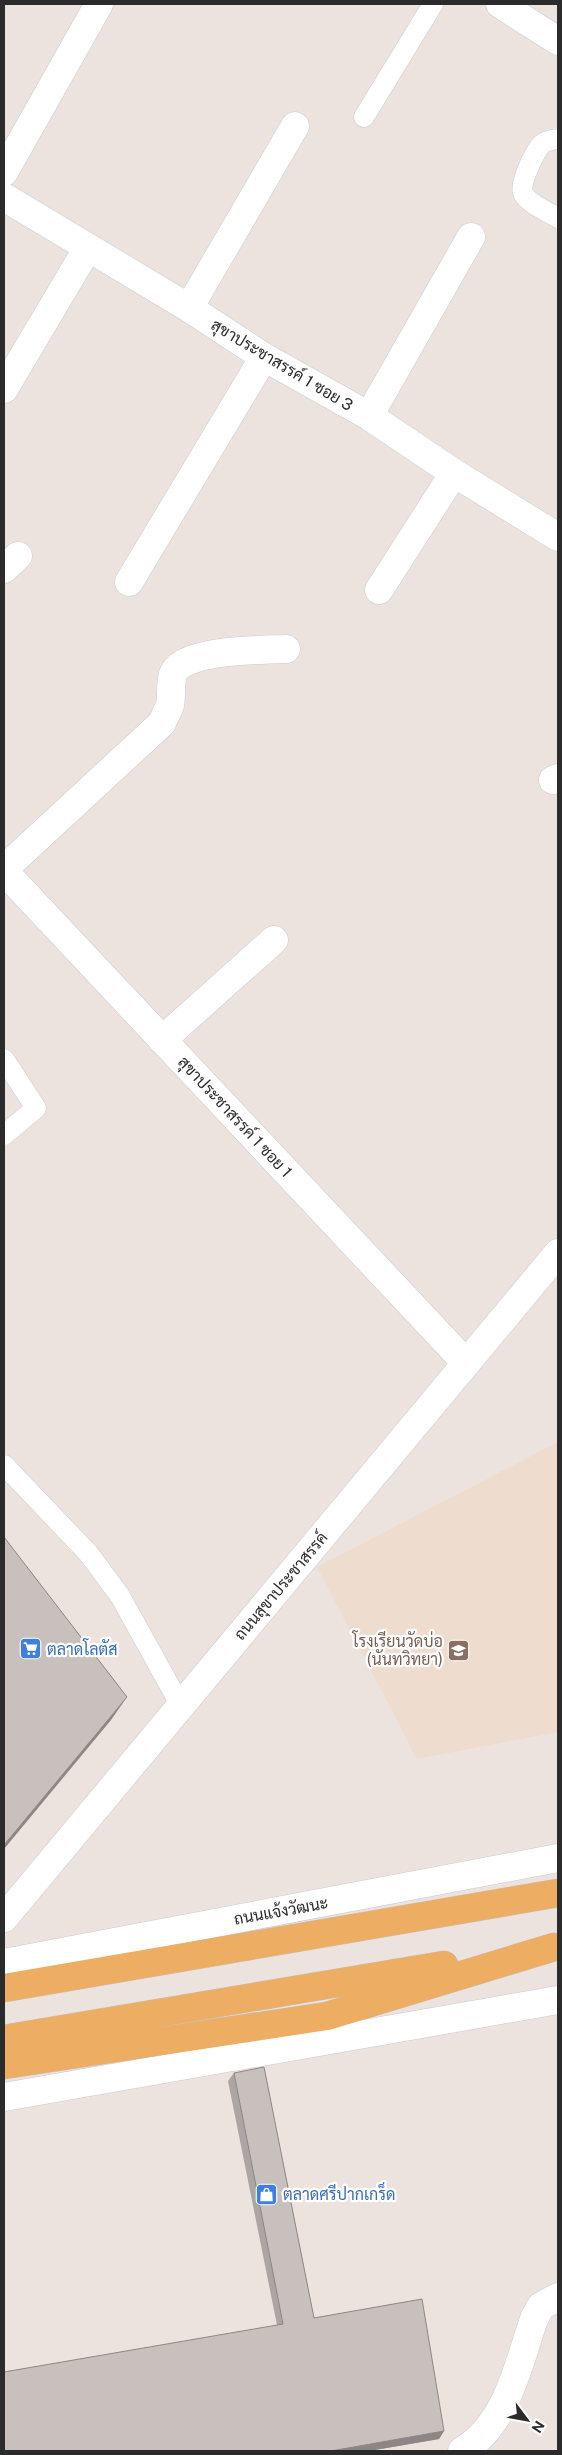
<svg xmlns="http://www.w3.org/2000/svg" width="562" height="2455" font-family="'Public Sans',Sarabun,sans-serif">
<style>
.education{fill:#eedcce}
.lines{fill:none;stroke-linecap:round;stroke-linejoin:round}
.service-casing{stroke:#c6ccd4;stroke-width:21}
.minor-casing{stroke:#c6ccd4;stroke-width:29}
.tertiary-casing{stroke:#c6ccd4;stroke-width:29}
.secondary-casing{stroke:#c6ccd4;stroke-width:29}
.primary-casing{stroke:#c4c4c4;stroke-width:29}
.service{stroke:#fff;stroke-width:20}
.minor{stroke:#fff;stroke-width:28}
.tertiary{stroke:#fff;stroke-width:28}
.secondary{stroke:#fff;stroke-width:28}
.primary{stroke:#edad62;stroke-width:28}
.wall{fill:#aca5a3}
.shaded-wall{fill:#8c8684}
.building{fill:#c8c0bd;stroke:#8c8684}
.labels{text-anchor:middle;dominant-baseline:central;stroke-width:4.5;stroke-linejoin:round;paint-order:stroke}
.street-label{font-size:16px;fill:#2b2b2b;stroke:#fff}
.education-label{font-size:16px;fill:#785e54;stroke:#fff;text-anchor:end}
.shop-label{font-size:16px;fill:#366cbe;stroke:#fff;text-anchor:start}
</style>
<rect width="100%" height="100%" fill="#ede3de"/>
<path class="education" d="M558,1442V1732L417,1759L317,1567Z"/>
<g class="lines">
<defs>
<path id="service" d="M364,117L433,4
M558,139C552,140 545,140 540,146C534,154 519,184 523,193C528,204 549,212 558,218
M4,1059L36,1108L4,1135
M4,1465L89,1554L120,1596L181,1706"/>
<path id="minor" d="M4,172L99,4
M4,197L189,308L264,357L369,416L454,473L558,537
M189,308L295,126
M4,389L87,249
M369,416L471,237
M4,569L18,556
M129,582L264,357
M379,590L454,473
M553,780L558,778
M4,869L162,723C164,717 168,711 170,705C172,695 170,683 173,674C182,649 263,650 286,649
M4,871L466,1363
M162,1040L274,940
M462,2451C507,2425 518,2365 534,2319L541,2306L558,2297"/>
<path id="tertiary" d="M500,4L558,41
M4,1918L558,1253"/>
<path id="secondary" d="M4,1963L558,1858
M4,2097L558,2000"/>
<path id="primary" d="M4,1988L558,1893
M4,2039L444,1965
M4,2065L327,2016L554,1947"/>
</defs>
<use href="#service" class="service-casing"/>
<use href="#minor" class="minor-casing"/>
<use href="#tertiary" class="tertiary-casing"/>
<use href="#secondary" class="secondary-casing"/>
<use href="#primary" class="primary-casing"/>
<use href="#service" class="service"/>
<use href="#minor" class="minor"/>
<use href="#tertiary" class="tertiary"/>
<use href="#secondary" class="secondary"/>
<use href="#primary" class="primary"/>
</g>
<path class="wall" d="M234,2073L314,2318L444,2431L439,2439L369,2451H4L277,2325L228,2081Z"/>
<path class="shaded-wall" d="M127,1697L111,1720L4,1849V1845Z
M444,2431L439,2439L369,2451H331Z"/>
<path class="building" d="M4,1537L127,1697L4,1845Z
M264,2067L314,2318L422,2299L444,2431L331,2451H4V2372L283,2324L234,2073Z"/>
<defs>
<symbol id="supermarket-square" viewBox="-11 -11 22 22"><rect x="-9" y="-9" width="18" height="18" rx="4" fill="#3f7fe0" stroke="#fff"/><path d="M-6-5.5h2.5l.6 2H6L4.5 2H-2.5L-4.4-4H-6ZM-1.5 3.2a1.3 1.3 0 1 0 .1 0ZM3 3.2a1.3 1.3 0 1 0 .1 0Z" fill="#fff"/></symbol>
<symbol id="school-square" viewBox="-11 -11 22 22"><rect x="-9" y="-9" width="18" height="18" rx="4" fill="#8d6e63" stroke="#fff"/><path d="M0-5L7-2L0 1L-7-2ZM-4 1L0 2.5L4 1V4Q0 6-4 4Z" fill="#fff"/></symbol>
<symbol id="shop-square" viewBox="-11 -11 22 22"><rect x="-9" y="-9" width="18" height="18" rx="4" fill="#3f7fe0" stroke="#fff"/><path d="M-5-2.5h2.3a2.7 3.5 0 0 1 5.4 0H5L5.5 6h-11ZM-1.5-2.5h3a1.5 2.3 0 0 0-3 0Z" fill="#fff"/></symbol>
</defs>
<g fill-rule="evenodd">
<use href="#supermarket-square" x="18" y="1636" width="25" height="25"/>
<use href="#school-square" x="446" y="1638" width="25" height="25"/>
<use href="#shop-square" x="254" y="2182" width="25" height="25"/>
</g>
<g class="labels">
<g class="street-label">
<text transform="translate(282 365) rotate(31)">สุขาประชาสรรค์ 1 ซอย 3</text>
<text transform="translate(235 1117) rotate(47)">สุขาประชาสรรค์ 1 ซอย 1</text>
<text transform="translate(281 1586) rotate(-50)">ถนนสุขาประชาสรรค์</text>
<text transform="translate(281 1911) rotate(-10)">ถนนแจ้งวัฒนะ</text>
</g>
<g class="education-label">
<text x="443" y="1641">โรงเรียนวัดบ่อ<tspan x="443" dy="18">(นันทวิทยา)</tspan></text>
</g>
<g class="shop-label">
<text x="47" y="1649">ตลาดโลตัส</text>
<text x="283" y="2194">ตลาดศรีปากเกร็ด</text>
</g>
</g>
<rect width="562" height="2455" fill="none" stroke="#2b2b2b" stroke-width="10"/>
<g transform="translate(527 2420) rotate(122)" stroke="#ffffff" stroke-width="4" paint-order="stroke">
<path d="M0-4L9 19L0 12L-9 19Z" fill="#2b2b2b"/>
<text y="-8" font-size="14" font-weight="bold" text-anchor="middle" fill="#2b2b2b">N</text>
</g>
</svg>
